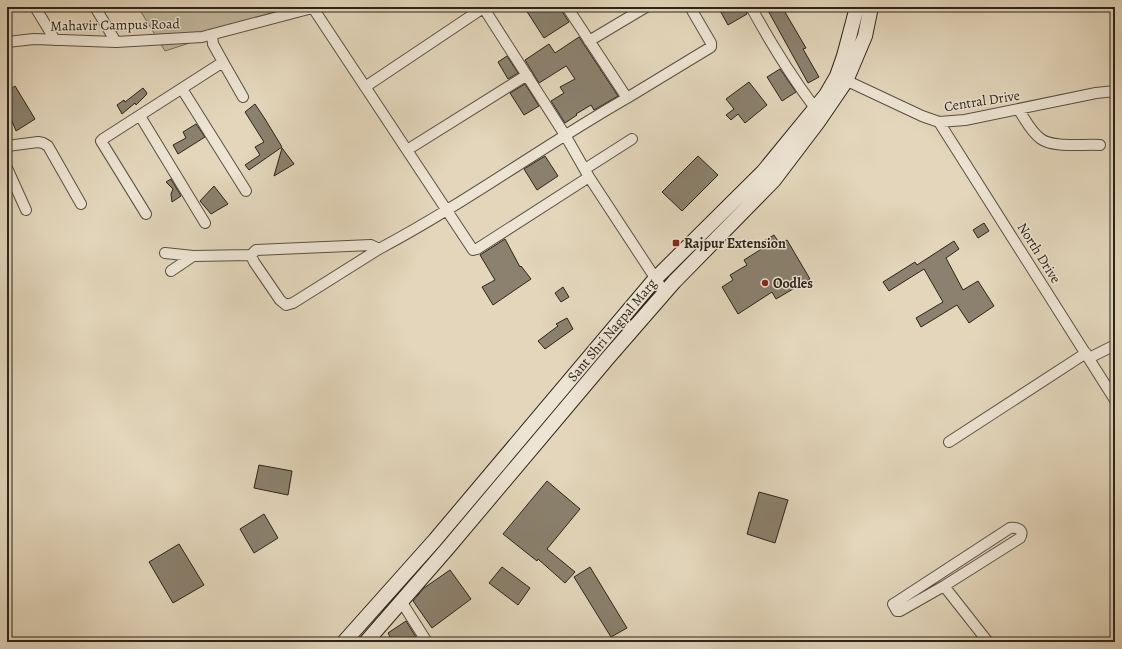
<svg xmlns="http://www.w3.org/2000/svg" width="1122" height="649" font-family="Alegreya,serif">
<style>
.green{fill:#c4b8a0;stroke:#786e5e}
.building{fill:#8b816e;stroke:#2c241b}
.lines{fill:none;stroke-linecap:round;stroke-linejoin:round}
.minor-casing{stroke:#5a5043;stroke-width:12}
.secondary-casing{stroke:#2c241b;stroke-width:16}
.minor{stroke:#ede4d3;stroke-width:10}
.secondary{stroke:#ede4d3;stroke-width:14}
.poi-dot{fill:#8f2418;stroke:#ede4d3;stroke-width:1.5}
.labels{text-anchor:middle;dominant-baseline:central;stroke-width:3;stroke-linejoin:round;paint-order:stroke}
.street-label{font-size:14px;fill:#2c241b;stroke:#ede4d3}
.poi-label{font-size:14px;font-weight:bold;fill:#2c241b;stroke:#ede4d3;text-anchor:start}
</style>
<rect width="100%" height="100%" fill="#e3d6bb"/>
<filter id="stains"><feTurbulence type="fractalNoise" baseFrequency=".005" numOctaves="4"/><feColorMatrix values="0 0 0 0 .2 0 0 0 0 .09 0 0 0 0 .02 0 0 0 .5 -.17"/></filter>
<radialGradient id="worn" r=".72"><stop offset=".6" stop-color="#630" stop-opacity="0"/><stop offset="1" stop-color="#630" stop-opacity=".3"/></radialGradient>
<path class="green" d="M138,7H301L165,51Z"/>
<path class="building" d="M524,7H559L569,22L544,38Z
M718,7H745L747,14L728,25Z
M766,7H782L806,48L803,49L819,77L808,83Z
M579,37L618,96L594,110L591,105L576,114L577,115L565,123L551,101L564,93L560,87L575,79L567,67L566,66L539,83L525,60L549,44L555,53Z
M507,56L518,73L508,79L498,62Z
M780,69L796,92L782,101L767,77Z
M749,82L767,105L745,123L738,114L731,120L726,115L734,109L726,99Z
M525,84L539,106L524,115L510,93Z
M15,86L35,119L16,131L7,109V92Z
M143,88L147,93L146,95L136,105L135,103L122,114L117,105L124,100L125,102Z
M255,104L265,119L282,147L249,170L245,165L260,155L255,147L264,142L245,112Z
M196,124L205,137L178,154L173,145L186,138L183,132Z
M282,148L294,164L274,176Z
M545,156L558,176L537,190L524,169Z
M698,156L718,175L682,211L662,192Z
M171,179L181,196L172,202L171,194L173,189L166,182Z
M214,186L228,204L211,214L200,201Z
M984,223L989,231L978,238L973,230Z
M774,235L780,244L787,240L810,279L776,299L772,292L738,314L722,287L733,280L730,275L747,265L744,260L763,248L760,243Z
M505,239L520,267L521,266L531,279L493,305L482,287L495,280L480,255Z
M954,241L959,249L946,258L963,290L978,281L994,306L969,323L957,305L921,327L916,318L943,302L924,269L889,291L883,282L915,262L917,265Z
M563,287L569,297L561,302L555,293Z
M567,318L573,329L545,349L538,341L558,326L556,324Z
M259,465L292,471L288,495L254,488Z
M547,481L580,509L547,549L575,572L565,583L538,559L537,561L503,534Z
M759,492L788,500L775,543L747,534Z
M264,514L278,538L254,553L240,529Z
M179,544L204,585L173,603L149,562Z
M502,567L530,588L518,605L489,583Z
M590,567L627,628L611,637L574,577Z
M450,570L471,599L432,628L413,601L424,588Z
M406,621L419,642H393L388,633Z"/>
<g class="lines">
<defs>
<path id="minor" d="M35,7L55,40
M95,7L116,42
M483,7L565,135L589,177L665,293
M751,7C770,42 791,76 815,108
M313,8L473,250L477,249L589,177
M589,41L646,7
M7,42L34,39L116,42L202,37L316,7
M223,62L243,97
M841,78L922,116L939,122L965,120L1096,93L1115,91
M365,87L483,8
M182,89L246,191
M627,98L711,47V43L690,7
M1018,109C1025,119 1031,132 1041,139C1054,148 1083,144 1100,145
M140,116L205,223
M939,122L1115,400
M7,146L38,142L43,143L48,146L81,204
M407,150L527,75
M7,168L26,210
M585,169L632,139
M146,214L101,141L103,139L223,62L213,44L212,35
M165,253L193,256
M251,255L254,262L280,300L286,305L293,303L379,249
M171,271L193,256L251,255L256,250L371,245L379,249C464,204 543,146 627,98L567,7
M1089,358L1115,345
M949,442L1086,353
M1010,528C1017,527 1025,530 1020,538L944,586L900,611H897L893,604L895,603Z
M944,586L988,642
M401,601L427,642"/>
<path id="secondary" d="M344,642L435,540L655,279L763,172L826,95L837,76L844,56L857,7
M366,642L447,549L607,359L674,282L774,180L818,122L846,81L865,36L871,7"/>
</defs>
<use href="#minor" class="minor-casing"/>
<use href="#secondary" class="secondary-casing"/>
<use href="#minor" class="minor"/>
<use href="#secondary" class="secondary"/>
</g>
<g class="poi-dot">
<rect x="672" y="239" width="8" height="8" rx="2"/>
<circle cx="765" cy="283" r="4"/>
</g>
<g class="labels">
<g class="street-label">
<text transform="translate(115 25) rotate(-1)">Mahavir Campus Road</text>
<text transform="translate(982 101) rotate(-9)">Central Drive</text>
<text transform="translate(1039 253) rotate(58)">North Drive</text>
<text transform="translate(612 330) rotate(-50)">Sant Shri Nagpal Marg</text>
</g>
<g class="poi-label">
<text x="684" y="243">Rajpur Extension</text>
<text x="773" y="283">Oodles</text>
</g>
</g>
<rect width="1122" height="649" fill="none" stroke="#e3d6bb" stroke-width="24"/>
<rect x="8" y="8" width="1106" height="633" fill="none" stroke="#2c241b" stroke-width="2"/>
<rect x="12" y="12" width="1098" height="625" fill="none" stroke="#2c241b"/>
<rect width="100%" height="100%" filter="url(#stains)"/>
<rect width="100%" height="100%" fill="url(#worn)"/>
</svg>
